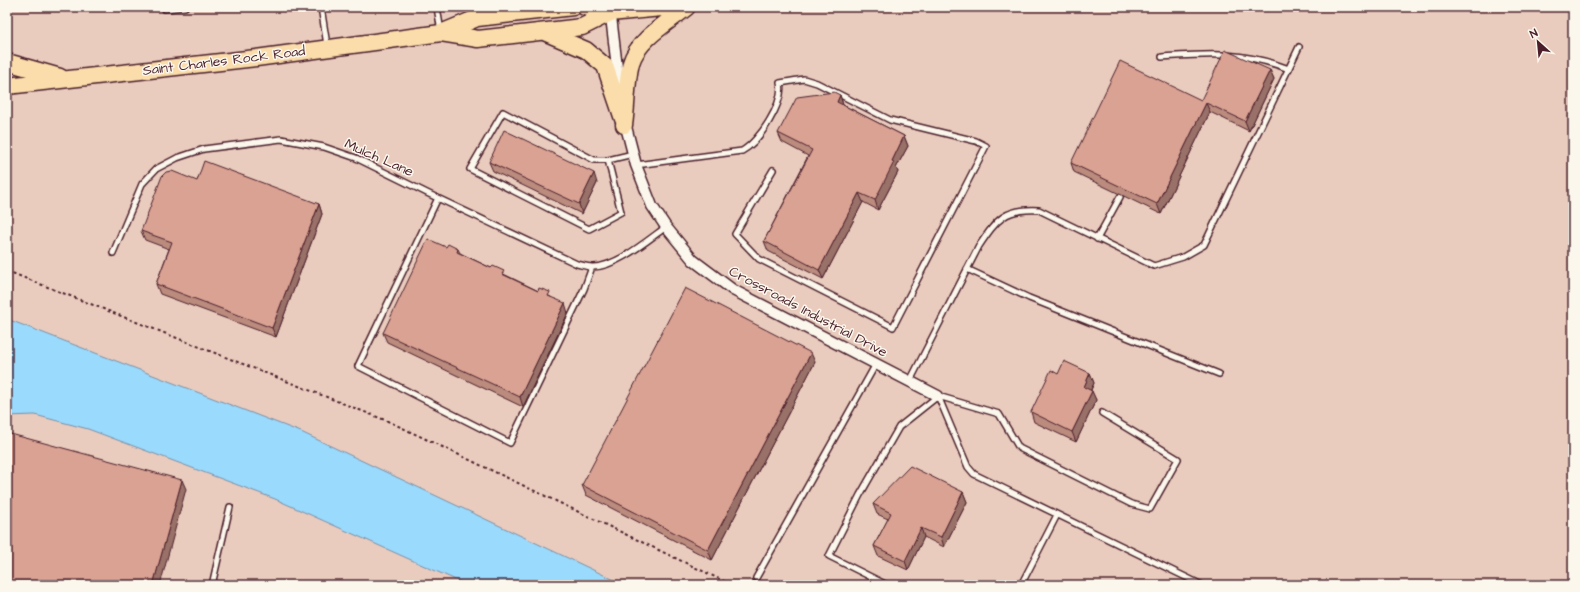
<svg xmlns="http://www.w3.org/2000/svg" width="1580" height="592" font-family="'Architects Daughter',sans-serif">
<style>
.built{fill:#eaccbe}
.water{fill:#9adafc;stroke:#7a8fa8}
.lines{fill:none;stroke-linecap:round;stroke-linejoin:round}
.lane-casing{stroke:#4a1f2b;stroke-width:8}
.street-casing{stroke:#4a1f2b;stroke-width:13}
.primary-casing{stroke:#4a1f2b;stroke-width:19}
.path{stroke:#4a1f2b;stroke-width:2;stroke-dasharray:3 3;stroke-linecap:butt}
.lane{stroke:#fbf7ec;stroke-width:5}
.street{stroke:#fbf7ec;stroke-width:10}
.primary{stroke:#faddab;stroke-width:16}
.wall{fill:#bb8b7e;stroke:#4a1f2b}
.shaded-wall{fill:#997167;stroke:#4a1f2b}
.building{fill:#daa293;stroke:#4a1f2b}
.labels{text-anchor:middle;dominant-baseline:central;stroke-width:3;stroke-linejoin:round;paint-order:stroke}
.street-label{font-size:14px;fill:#4a1f2b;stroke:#fbf7ec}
</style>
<rect width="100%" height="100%" fill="#f1ded1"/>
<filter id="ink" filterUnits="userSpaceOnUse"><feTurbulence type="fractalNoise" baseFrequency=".025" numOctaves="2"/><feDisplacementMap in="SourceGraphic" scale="8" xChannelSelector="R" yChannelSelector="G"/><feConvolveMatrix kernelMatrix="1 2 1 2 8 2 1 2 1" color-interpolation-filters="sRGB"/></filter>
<g filter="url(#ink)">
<path class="built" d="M7,7H1573V585H7Z"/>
<path class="water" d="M7,319L301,432L625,585H467L275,499L88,429L35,415L7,416Z"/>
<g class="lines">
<defs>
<path id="lane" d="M321,7L327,45
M437,7L441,32
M165,9L185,7
M1162,57C1210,54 1242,51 1289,69
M608,160L621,212L589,229L470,169L503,112L594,160H608L633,154
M636,165L742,151C759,142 785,102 780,83L804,79L817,83L890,120L976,141L986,146L893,327L759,259L735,234L773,170
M438,198L358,366L510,443L584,289L592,267
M1097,239L1120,197
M113,253L142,184L156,169L177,158L204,149L281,139L324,147L356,158L429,194L577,264C582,265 587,267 592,267C615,268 648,240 666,227
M967,269L1029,298L1219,374
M910,381L979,246C997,219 1005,208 1039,210L1154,266L1183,257L1204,245L1299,47
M938,396L999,414L1019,448L1131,504L1150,509L1178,459L1102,413
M938,396L968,467L974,474L1202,585
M756,578L876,364
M212,585L230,507
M887,585L829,556L860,495L899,427L938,396
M1021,585L1057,515"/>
<path id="street" d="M610,8L620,93
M624,119L636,165L652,206L666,227L693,260L733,290L938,396"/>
<path id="primary" d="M585,7L610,13L672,7
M544,32L586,50L605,66L623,119
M441,33L478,39L582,27L610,13
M7,62L60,77
M7,86L256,58L441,33L477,18L573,7
M624,125C627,105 626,82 631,63C638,39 669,22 687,7"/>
</defs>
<use href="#lane" class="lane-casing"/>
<use href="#street" class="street-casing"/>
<use href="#primary" class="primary-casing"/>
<path class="path" d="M7,271L390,422L732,585"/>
<use href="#lane" class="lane"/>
<use href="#street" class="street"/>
<use href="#primary" class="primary"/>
</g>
<path class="wall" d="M1270,70L1274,79L1249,131L1210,112L1161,214L1074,172L1071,163Z
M840,95L843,105L904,136L908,146L896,168L898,172L878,210L863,202L823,279L768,251L764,241L808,156L782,142L778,133Z
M489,162L597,183L582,214L493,171Z
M197,181L319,204L322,214L276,337L160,294L156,284L169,249L145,240L141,231Z
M446,247L458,249L460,253L551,297L568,313L523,407L387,342L383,333Z
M815,362L712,560L586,495L582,485Z
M1090,373L1094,383L1091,390L1096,400L1076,442L1034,422L1031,412L1058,374Z
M963,492L967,502L944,547L924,537L908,570L878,556L874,546L888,519L877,514L873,504Z"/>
<path class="shaded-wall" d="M1270,70L1274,79L1249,131L1245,121Z
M840,95L843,105L840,111L837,102Z
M1206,103L1210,112L1161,214L1157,204Z
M904,136L908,146L896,168L898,172L878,210L875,200L892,161Z
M594,173L597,183L582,214L579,204Z
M859,193L863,202L823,279L819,270Z
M319,204L322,214L276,337L272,328Z
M565,303L568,313L523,407L520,397Z
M811,353L815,362L712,560L708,550Z
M1090,373L1094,383L1088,396L1084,387Z
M1092,391L1096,400L1076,442L1072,432Z
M182,480L186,489L160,585H153Z
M963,492L967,502L944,547L941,537Z
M921,528L924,537L908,570L905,561Z"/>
<path class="building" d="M1225,50L1270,70L1245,121L1206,103L1157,204L1071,163L1120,61L1201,100Z
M834,92L840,95L837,102L904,136L892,161L894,162L875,200L859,193L819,270L764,241L812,150L778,133L797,97Z
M504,130L594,173L579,204L489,162Z
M204,161L319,204L272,328L156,284L172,242L141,231L162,176L166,172L172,171L197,181Z
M428,239L446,247L448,244L458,249L457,252L491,268L493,266L504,271L502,274L538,291L539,288L550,292L548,296L565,303L520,397L383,333Z
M685,288L811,353L708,550L582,485Z
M1064,361L1090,373L1084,387L1092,391L1072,432L1031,412L1051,370L1058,374Z
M7,433L182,480L153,585H7Z
M910,466L963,492L941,537L921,528L905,561L874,546L891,513L873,504Z"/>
</g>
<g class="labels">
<g class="street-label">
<text transform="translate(224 61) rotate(-7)">Saint Charles Rock Road</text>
<text transform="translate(379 158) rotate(24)">Mulch Lane</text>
<text transform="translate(808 312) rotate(28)">Crossroads Industrial Drive</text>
</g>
</g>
<rect width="1580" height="592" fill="none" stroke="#fbf7ec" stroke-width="24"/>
<rect x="12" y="12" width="1556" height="568" fill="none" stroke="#4a1f2b" stroke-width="1.5" filter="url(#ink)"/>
<g transform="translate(1538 42) rotate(333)" stroke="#fbf7ec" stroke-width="3" paint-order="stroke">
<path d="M0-3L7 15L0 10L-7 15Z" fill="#4a1f2b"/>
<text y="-6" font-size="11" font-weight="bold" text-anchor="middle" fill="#4a1f2b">N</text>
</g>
</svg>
